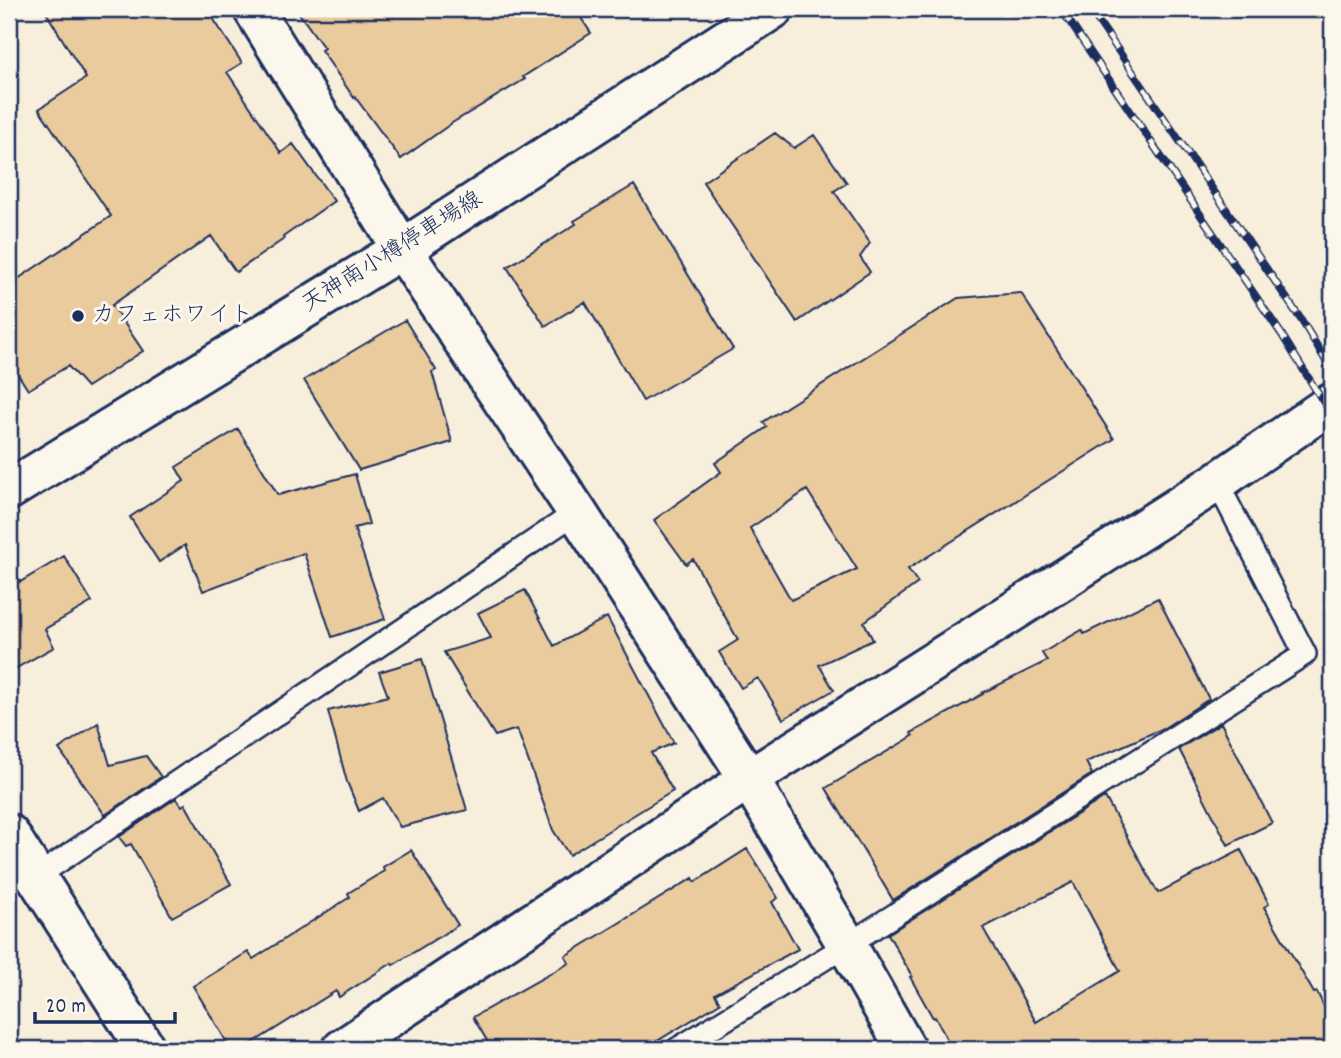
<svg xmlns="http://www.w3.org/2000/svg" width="1341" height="1058" font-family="Dekko,'Klee One',sans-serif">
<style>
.building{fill:#eacb9d;stroke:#1b2f5e;stroke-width:2;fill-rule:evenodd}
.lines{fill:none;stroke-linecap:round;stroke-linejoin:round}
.lane-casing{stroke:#1b2f5e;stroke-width:26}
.street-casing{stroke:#1b2f5e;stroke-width:44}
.secondary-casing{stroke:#1b2f5e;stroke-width:44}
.lane{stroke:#fbf7ec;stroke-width:21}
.street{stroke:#fbf7ec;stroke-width:38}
.secondary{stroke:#fbf7ec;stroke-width:38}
.rail-casing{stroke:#1b2f5e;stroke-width:8}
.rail{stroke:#fbf7ec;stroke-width:5;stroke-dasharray:16;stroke-linecap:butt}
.poi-dot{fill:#1b2f5e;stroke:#fbf7ec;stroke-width:2.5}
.labels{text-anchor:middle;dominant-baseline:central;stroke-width:6;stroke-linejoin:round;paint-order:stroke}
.street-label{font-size:23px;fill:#1b2f5e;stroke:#fbf7ec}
.poi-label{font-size:23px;fill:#1b2f5e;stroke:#fbf7ec;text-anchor:start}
</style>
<rect width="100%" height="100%" fill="#f8eedc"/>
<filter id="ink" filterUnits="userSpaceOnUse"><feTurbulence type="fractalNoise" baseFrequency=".0143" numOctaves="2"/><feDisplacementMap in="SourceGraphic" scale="14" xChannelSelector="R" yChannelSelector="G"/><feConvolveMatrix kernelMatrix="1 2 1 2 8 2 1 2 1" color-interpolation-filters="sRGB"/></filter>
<g filter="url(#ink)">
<path class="building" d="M44,9H207L242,63L227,72L281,153L293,144L334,201L283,237L284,239L236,272L211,236L112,305L143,351L87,387L68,366L28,390L9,360V285L111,216L39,109L86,78Z
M296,9H575L591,33L523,77L525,79L452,123L401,159L355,97L354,98L321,50L324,48Z
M775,133L794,148L814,135L847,183L834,191L870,243L860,257L870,272L797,322L703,182Z
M634,185L733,349L643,401L585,302L545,326L507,267L576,224L574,221Z
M1021,293L1114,439L908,569L918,583L864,622L873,640L819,665L834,690L783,719L758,678L741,688L719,652L738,640L693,559L686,564L654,520L721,472L715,463L767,427L763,422L958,298ZM807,490L857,569L791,600L750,528Z
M405,320L436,370L432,372L452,442L359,470L304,380Z
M238,429L278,495L355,474L369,524L354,528L385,619L332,637L304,553L203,591L185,545L159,562L130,517L184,481L176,467Z
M64,556L92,602L45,629L54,647L9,672V562L20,582Z
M525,590L554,646L607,617L674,743L651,753L673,791L569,855L553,830L517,729L495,736L444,652L491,638L478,613Z
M1158,598L1209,699L1164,728L1086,762L1092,774L893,900L826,788L913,736L911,733L983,694L982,693L1047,661L1042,653L1082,630L1084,634Z
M422,659L467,810L400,827L383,798L359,811L347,782L328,711L388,696L379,672Z
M98,723L110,765L146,756L161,777L105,815L59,749Z
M1221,723L1272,823L1228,845L1179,749Z
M1105,797L1158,893L1241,850L1269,904L1264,907L1314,993L1317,992L1332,1023V1049H952L935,1017L933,1018L910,977L912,976L888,934ZM1073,882L1120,971L1036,1022L983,928Z
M176,798L182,806L185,804L231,884L172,917L131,844L126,846L119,837Z
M747,849L778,898L772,902L798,949L715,994L720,1003L644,1049H492L473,1017L569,963L565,956L693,878L695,882Z
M411,850L458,925L393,965L392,963L339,997L336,991L243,1049H231L193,986L248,952L253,959L350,897L348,893L384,871L383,867Z"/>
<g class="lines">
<defs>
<path id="lane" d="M36,877L577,512
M677,1049L847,945L1305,654L1217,482"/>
<path id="street" d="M253,9L402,249L577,512L749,779L847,945L906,1049
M342,1049L749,779L1217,482L1332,403"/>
<path id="secondary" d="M9,490L402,249L773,9
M9,834L146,1049"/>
</defs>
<use href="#lane" class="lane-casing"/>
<use href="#street" class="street-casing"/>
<use href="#secondary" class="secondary-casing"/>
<use href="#lane" class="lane"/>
<use href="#street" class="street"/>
<use href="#secondary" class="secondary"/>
<defs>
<path id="rail" d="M1061,9L1282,335L1332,416
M1090,9L1302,321L1332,371"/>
</defs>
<use href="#rail" class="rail-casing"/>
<use href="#rail" class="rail"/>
</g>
</g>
<circle class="poi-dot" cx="78" cy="316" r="7"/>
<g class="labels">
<g class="street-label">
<text transform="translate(393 253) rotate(-32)">天神南小樽停車場線</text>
</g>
<g class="poi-label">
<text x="92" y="316">カフェホワイト</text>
</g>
</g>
<rect width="1341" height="1058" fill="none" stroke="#fbf7ec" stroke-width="35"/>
<rect x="18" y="18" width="1306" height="1023" fill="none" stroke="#1b2f5e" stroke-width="2.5" filter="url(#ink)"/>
<path d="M35 1012v10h140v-10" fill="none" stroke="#1b2f5e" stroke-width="3.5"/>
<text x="46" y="1012" font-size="21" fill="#1b2f5e" stroke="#fbf7ec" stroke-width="5" paint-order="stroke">20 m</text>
</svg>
